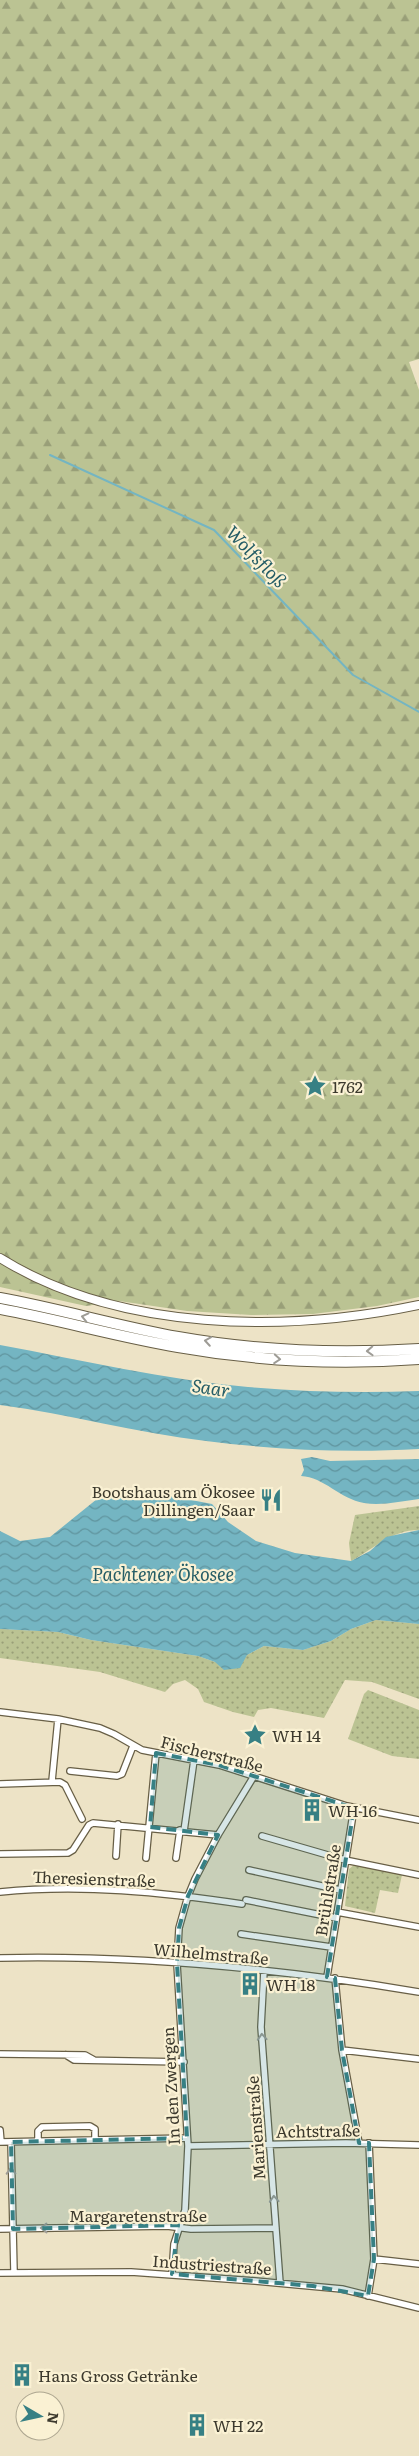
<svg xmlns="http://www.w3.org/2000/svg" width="419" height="2456" font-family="Literata,serif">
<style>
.green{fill:url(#green-dots)}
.forest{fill:url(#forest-firs)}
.water{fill:url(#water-waves)}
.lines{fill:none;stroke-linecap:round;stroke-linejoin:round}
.stream{stroke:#74b5c2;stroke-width:2}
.minor-casing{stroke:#685f46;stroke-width:8}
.secondary-casing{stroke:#685f46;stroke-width:10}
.motorway-casing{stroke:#685f46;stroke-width:12}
.minor{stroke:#fff;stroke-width:5.5}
.secondary{stroke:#fff;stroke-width:8}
.motorway{stroke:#fff;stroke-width:10}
.oneway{stroke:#9e9c96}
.marked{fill:#378084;fill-opacity:0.2;stroke:#378084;stroke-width:4;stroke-dasharray:10 6;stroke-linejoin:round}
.labels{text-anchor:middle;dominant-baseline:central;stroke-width:4.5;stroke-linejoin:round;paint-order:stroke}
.poi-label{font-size:16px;fill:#3c392d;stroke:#faf1d3;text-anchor:start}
.street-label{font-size:16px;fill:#3c392d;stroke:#faf1d3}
.water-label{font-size:18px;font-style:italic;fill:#255d66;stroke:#faf1d3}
</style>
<defs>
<pattern id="green-dots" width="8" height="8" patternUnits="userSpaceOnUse" patternTransform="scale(1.25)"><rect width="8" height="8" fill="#bbc393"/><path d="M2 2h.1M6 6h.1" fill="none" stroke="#999f78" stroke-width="1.8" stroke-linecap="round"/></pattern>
<pattern id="forest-firs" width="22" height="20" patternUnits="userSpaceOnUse" patternTransform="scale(1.25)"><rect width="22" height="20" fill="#bbc393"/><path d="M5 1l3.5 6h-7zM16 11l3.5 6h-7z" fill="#999f78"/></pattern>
<pattern id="water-waves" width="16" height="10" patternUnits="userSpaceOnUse" patternTransform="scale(1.25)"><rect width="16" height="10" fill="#74b5c2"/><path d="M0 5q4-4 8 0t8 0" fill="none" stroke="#60949e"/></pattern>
</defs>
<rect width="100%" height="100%" fill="#ede3c6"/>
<path class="green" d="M419,1506V1530C391,1530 374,1549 351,1561L349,1543L355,1515Z
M376,1620L419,1624V1699L372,1682L345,1680L324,1718L271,1708L258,1710L254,1717L233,1712L204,1702L198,1689L185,1680L173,1684L165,1692L100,1672L0,1658V1629L58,1632L91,1640L198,1656L215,1662L247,1655L264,1646L303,1650L331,1641L351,1629Z
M368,1690L419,1710V1759L392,1756L348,1739L364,1694Z
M354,1865L402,1875L398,1893L380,1890L375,1913L345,1906L349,1869Z"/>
<path class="forest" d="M0,0H419V359L409,362L419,390V1297L377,1306L313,1314L251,1315L187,1311L119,1301L86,1306L0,1287Z"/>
<path class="water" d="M0,1345C82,1360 165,1380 248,1387C305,1392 362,1393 419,1391V1449C348,1453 276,1450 206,1441C137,1433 69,1414 0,1405Z
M312,1457L330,1461L419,1459V1499C402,1501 382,1506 364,1503C340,1499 324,1477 301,1476L304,1470L301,1459Z
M160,1494L212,1504L228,1522L256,1541L295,1553L351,1561L370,1551L386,1537L419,1530V1624L376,1620L351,1629L331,1641L303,1650L264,1646L247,1655L240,1668L224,1670L215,1662L198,1656L91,1640L58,1632L0,1629V1531L20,1541L50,1537L97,1499Z"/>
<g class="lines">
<path class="stream" d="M50,455L214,530L353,675L419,712"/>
<defs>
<path id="minor" d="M0,1712L58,1719L100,1728L114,1734L142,1750L219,1765L347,1806L419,1820
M70,1771L117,1776L122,1774L133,1746
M52,1781L58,1719
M0,1784L60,1782L65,1785L82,1819
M184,1831L194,1760
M262,1836L345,1860L419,1875
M0,1854L68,1853L73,1850L89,1825L93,1823L218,1835
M116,1856L118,1824
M146,1858L156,1753
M176,1858L180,1830
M249,1870L340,1890
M0,1892C81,1884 162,1892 242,1904
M246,1900L336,1918
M337,1912L419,1927
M241,1934L331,1947
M0,1958C139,1955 282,1969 419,1992
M264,1971L261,2027L280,2283
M327,1977L354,1808
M335,1978L342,2050L359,2143
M342,2050L419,2059
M0,2054L85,2055L94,2060
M66,2055L74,2060L184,2062
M0,2130L1,2142
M38,2141V2131L42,2127L90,2126L95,2129V2140
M0,2142L187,2138
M11,2142L14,2272
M188,2146L346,2143L419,2145
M0,2229L167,2226L191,2229L276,2228
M374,2259L419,2264
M0,2273L131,2272L255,2281L342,2289L419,2308
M172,2274L174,2244L185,2210L188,2146L177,1964L179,1928L188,1896L195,1879L218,1835L254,1776
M368,2296L374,2259L369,2143"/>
<path id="secondary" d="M0,1258C119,1332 286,1333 419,1305"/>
<path id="motorway" d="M0,1298C60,1309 118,1326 178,1337C257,1351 339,1354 419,1349
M0,1309C60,1320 118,1337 178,1347C257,1361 338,1365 419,1359"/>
</defs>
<use href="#minor" class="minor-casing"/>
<use href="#secondary" class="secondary-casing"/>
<use href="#motorway" class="motorway-casing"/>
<use href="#minor" class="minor"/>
<use href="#secondary" class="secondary"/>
<use href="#motorway" class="motorway"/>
</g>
<defs><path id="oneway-chevron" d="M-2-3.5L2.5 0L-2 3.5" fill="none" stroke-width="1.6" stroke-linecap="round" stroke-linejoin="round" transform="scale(1.25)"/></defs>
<g class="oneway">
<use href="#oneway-chevron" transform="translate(85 1317) rotate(-167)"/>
<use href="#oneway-chevron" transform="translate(208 1341) rotate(-171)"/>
<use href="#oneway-chevron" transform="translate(370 1351) rotate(178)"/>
<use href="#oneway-chevron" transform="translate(277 1359) rotate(4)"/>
<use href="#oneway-chevron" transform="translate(262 2037) rotate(-94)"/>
<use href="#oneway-chevron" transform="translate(11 2171) rotate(-91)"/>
<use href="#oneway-chevron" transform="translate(274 2199) rotate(-94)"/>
<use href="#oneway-chevron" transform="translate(44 2228) rotate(179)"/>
</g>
<path class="marked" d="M156,1753L219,1765L354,1808L327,1977L335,1978L342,2050L359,2143H369L374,2259L368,2296L313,2286L172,2274L178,2225L13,2229L11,2142L187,2138L177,1964L179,1928L188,1896L218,1835L150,1827Z"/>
<defs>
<symbol id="sight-bare" viewBox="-9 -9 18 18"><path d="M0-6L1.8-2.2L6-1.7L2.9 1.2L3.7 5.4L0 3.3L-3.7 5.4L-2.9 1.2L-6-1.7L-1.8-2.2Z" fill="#378084" stroke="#faf1d3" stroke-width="2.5" paint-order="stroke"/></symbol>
<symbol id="restaurant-bare" viewBox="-9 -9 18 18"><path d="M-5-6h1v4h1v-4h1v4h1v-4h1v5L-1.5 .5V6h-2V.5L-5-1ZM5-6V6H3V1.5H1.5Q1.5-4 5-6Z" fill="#378084" stroke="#faf1d3" stroke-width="2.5" paint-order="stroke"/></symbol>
<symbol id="building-bare" viewBox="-9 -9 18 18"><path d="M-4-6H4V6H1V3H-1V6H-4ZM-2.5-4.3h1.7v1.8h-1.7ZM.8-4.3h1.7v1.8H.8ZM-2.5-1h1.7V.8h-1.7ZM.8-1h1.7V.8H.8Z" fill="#378084" stroke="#faf1d3" stroke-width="2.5" paint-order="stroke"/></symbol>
</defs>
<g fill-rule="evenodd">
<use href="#sight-bare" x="299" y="1070" width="32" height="32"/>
<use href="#restaurant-bare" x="255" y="1484" width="32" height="32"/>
<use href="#sight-bare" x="239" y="1719" width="32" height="32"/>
<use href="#building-bare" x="296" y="1794" width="32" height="32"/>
<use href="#building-bare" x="234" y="1968" width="32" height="32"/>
<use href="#building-bare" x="6" y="2359" width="32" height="32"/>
<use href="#building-bare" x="181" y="2409" width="32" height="32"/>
</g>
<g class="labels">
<g class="poi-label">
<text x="332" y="1086">1762</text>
<text x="255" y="1491" text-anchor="end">Bootshaus am Ökosee<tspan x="255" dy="18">Dillingen/Saar</tspan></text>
<text x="272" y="1735">WH 14</text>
<text x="328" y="1810">WH 16</text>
<text x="266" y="1984">WH 18</text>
<text x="38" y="2375">Hans Gross Getränke</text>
<text x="213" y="2425">WH 22</text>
</g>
<g class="street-label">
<text transform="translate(212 1753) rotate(14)">Fischerstraße</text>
<text transform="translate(94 1878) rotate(2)">Theresienstraße</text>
<text transform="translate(327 1890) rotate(-81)">Brühlstraße</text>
<text transform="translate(211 1953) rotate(5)">Wilhelmstraße</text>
<text transform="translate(170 2086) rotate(-93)">In den Zwergen</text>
<text transform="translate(255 2128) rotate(-94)">Marienstraße</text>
<text transform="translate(318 2130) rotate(-1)">Achtstraße</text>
<text x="138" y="2215">Margaretenstraße</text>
<text transform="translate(212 2264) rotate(4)">Industriestraße</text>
</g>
<g class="water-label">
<text transform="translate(257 556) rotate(46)">Wolfsfloß</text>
<text transform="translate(211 1387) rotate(8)">Saar</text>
<text x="163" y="1573">Pachtener Ökosee</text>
</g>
</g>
<g transform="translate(40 2416) rotate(99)"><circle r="24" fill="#faf1d3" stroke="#aea791"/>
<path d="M0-4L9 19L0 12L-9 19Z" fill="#378084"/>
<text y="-8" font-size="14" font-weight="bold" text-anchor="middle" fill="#3c392d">N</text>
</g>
</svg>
